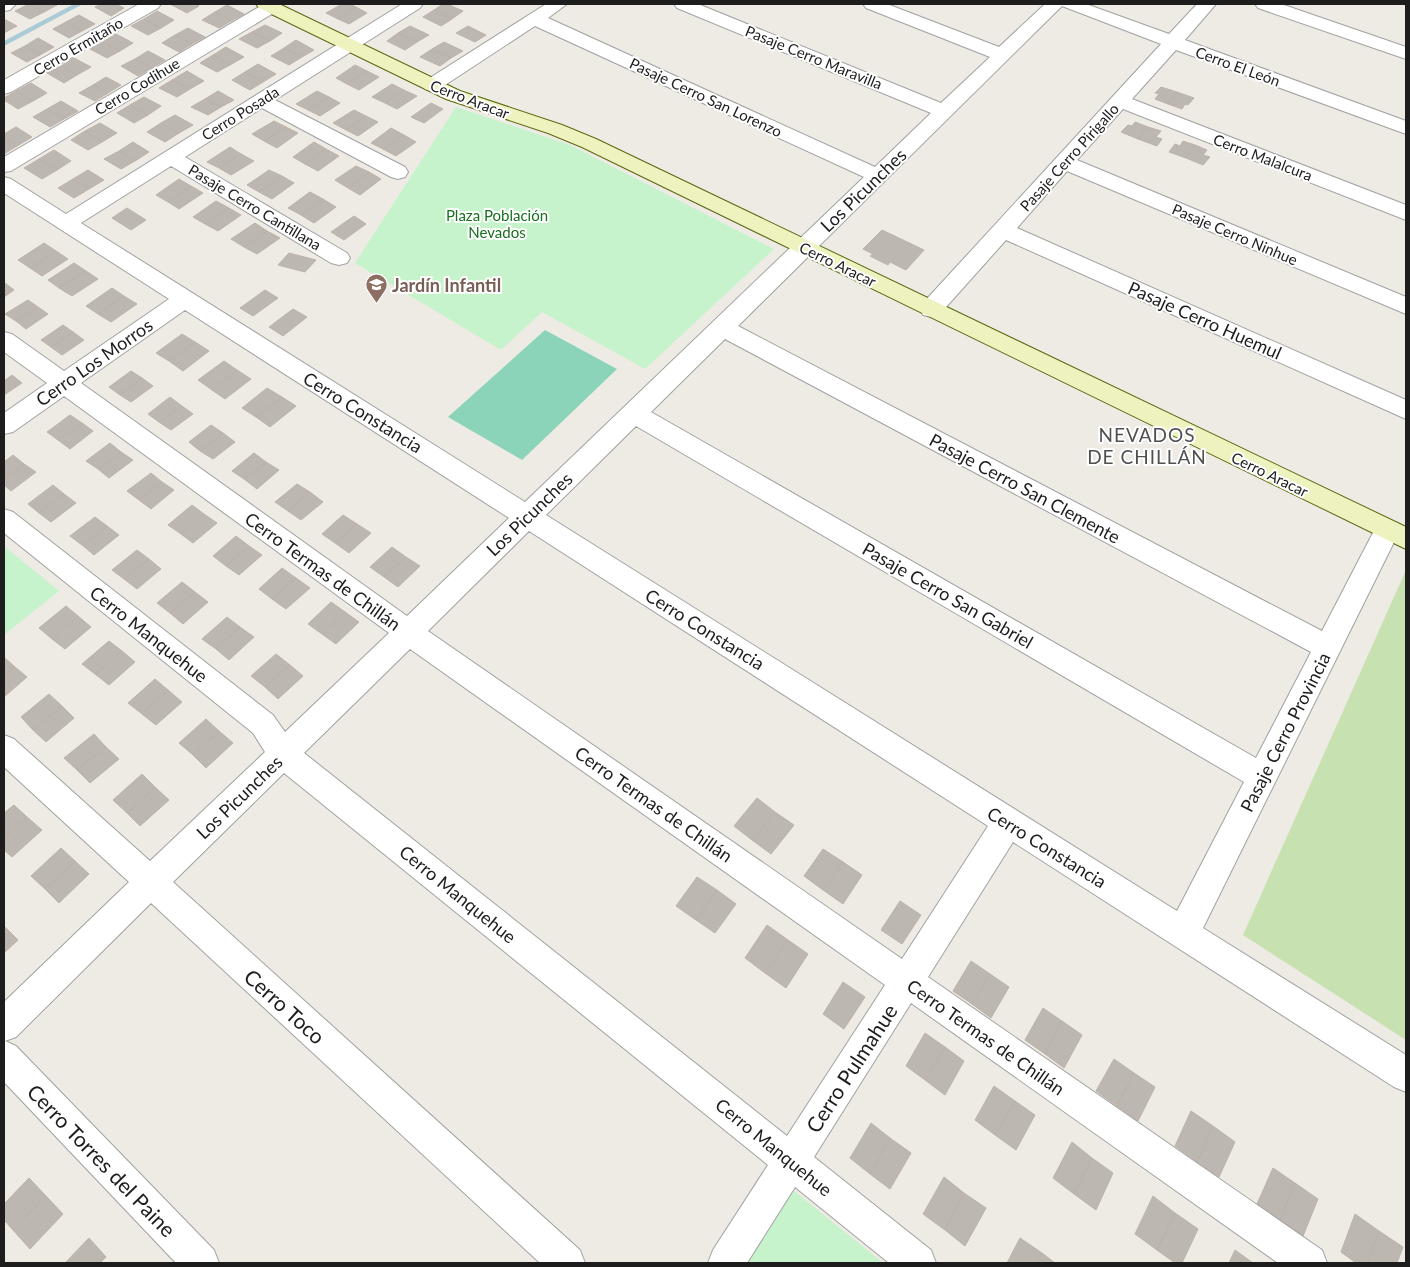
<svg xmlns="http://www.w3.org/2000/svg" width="1410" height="1267" font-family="Lato,sans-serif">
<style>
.grass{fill:#c7e2b0}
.park{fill:#c6f3cb}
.pitch{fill:#8bd4b9}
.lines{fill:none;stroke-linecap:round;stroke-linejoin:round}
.stream{fill:#aacbd6;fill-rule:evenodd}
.building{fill:#bdb7b2;stroke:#bdb2a9}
.street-casing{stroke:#a1a1a1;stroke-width:2}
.secondary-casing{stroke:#5c6811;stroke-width:2}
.street{fill:#fff;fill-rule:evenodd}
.secondary{fill:#eef2be;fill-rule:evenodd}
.labels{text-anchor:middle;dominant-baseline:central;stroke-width:4;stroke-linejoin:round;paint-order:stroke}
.far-street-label{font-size:15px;fill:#1d1d1d;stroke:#fff}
.far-park-label{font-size:15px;fill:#186f21;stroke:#fff}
.street-label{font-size:18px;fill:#1d1d1d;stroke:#fff}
.education-label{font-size:18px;font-weight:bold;fill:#785e54;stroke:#fff;text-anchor:start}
.neighbourhood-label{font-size:19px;letter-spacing:1px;fill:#505050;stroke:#fff}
.near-street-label{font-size:21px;fill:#1d1d1d;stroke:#fff}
</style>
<rect width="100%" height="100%" fill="#edebe4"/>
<path class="grass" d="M1406,570V1040L1243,935Z"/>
<path class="park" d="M456,107L570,145L774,249L645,369L542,312L501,350L355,263Z
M4,546L59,591L4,635Z
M793,1190L883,1263H748Z"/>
<path class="pitch" d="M545,330L617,369L522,460L448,417Z"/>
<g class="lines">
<path class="stream" d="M74,4H83L4,46V41Z"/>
</g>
<path class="building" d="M29,4H54L57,5L44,12Z
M29,4L44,12L30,19L15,11Z
M101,4H115L124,8L111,16L95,7Z
M170,4H195L199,6L187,13Z
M342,4H349L356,7L338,19L326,13Z
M443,4H447L463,11L452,19L434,10Z
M227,5L244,14L231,21L215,12Z
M356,7L367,13L349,24L338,19Z
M434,10L452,19L441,26L423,17Z
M157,11L174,20L161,28L144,19Z
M215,12L231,21L219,28L202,20Z
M79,15L95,24L82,31L66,22Z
M4,19L17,26L4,33Z
M144,19L161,28L148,35L131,26Z
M66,22L82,31L69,38L53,29Z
M265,25L282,33L270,41L252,32Z
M410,26L429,35L417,42L398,33Z
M468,26L486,35L475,42L456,33Z
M188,28L205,37L192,44L175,35Z
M252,32L270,41L257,48L239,39Z
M398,33L417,42L405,50L387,41Z
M116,34L133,43L120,51L103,42Z
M175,35L192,44L179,52L162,43Z
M38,38L54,47L40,55L25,46Z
M296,40L314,50L302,57L284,48Z
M103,42L120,51L107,58L90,49Z
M444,42L463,51L451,58L432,49Z
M25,46L40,55L27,62L11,53Z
M226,47L244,57L230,65L213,55Z
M284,48L302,57L289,65L271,56Z
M432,49L451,58L440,66L420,57Z
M148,51L165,60L152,68L135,59Z
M213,55L230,65L217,72L200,63Z
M74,58L91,67L77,75L61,66Z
M135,59L152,68L138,76L121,66Z
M258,64L276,74L263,82L245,72Z
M355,65L367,71L347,84L336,78Z
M61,66L77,75L64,83L47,73Z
M187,71L204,81L190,89L172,80Z
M367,71L379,77L359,90L347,84Z
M245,72L263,82L250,90L232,80Z
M106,77L121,85L108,93L93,85Z
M172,80L190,89L177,97L159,88Z
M31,83L47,93L33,101L16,91Z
M392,84L404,90L385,103L372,97Z
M93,85L108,93L95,101L79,93Z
M1161,87L1177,92L1168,104L1155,99L1159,94L1155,93Z
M404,90L417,96L397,109L385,103Z
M16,91L33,101L18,109L4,100V98Z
M218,91L234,100L221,107L205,99Z
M317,91L329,97L308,110L296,104Z
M1177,92L1194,98L1188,105L1185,104L1182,109L1168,104Z
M144,97L161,106L148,115L130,105Z
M329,97L340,103L320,116L308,110Z
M205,99L221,107L208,115L191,107Z
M61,101L78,111L64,119L47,109Z
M431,103L443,109L424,123L411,117Z
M130,105L148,115L134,123L117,113Z
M47,109L64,119L50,127L33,117Z
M354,110L366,116L346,130L333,123Z
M175,115L193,125L179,133L161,123Z
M366,116L378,122L358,136L346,130Z
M274,121L286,127L264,141L252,134Z
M1135,122L1148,127L1138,139L1121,132L1128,125L1132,126Z
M100,123L117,133L102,142L85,131Z
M161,123L179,133L165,142L147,132Z
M16,127L32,137L17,146L4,137V134Z
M286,127L298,133L277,148L264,141Z
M1148,127L1161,131L1156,137L1162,139L1157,146L1138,139Z
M391,128L404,135L383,149L371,143Z
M85,131L102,142L88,150L71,140Z
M404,135L416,142L396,156L383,149Z
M4,137L17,146L4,154Z
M1183,141L1195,145L1186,158L1169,152L1175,144L1180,146Z
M133,142L149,152L135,161L119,151Z
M314,142L326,149L305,164L293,157Z
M1195,145L1207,150L1203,155L1210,157L1203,165L1186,158Z
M230,147L241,154L219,168L207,162Z
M326,149L339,156L318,171L305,164Z
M54,150L71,161L57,170L39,159Z
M119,151L135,161L121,169L104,159Z
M241,154L254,161L231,175L219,168Z
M39,159L57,170L42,179L24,168Z
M356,166L369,172L348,188L335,180Z
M88,170L104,180L89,189L73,179Z
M269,170L282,176L259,192L247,185Z
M369,172L381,179L360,195L348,188Z
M282,176L294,183L272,199L259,192Z
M73,179L89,189L74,198L58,188Z
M179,179L191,186L168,202L156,195Z
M191,186L203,193L179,209L168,202Z
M310,192L323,199L301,215L288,208Z
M323,199L336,207L314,223L301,215Z
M216,201L229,208L205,224L193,217Z
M127,208L146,220L131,230L112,218Z
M229,208L241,215L218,231L205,224Z
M354,216L366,224L344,240L331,232Z
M255,223L267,231L244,247L231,239Z
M882,230L924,250L906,270L890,262L888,265L870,256L873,254L863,249Z
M267,231L280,238L257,254L244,247Z
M44,243L56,251L30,268L18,260Z
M56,251L68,259L42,276L30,268Z
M289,253L316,260L305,272L278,265Z
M74,263L86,271L59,288L48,280Z
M86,271L98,279L72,296L59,288Z
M5,283L14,290L4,297V284Z
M112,288L124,296L98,314L86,306Z
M265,290L278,298L253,316L240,308Z
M124,296L137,304L111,322L98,314Z
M28,300L38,307L16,321L5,314Z
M38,307L48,314L26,329L16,321Z
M293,309L307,317L283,336L269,327Z
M63,325L73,332L51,347L41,340Z
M73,332L84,340L62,355L51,347Z
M182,334L195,342L169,361L156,353Z
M195,342L209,351L183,371L169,361Z
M224,361L237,370L212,390L198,380Z
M237,370L251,379L225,399L212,390Z
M131,371L142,378L120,395L109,387Z
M12,375L22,383L4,395V381Z
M142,378L153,386L131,402L120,395Z
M267,388L282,397L256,417L242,408Z
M170,397L182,406L159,422L148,414Z
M282,397L296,406L270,427L256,417Z
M182,406L193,414L171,430L159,422Z
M70,415L82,423L58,440L47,432Z
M82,423L93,431L70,449L58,440Z
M211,425L223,433L200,451L189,442Z
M223,433L235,442L213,459L200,451Z
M110,443L121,452L98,469L86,461Z
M121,452L133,460L109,478L98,469Z
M254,453L266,462L244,479L232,471Z
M13,455L24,464L4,479V462Z
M266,462L279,470L257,489L244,479Z
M24,464L36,472L11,491L4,485V479Z
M151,473L162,482L139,500L127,491Z
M162,482L174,490L151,509L139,500Z
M297,484L310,492L288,511L275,502Z
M53,485L64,494L39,513L28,504Z
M310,492L323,502L301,520L288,511Z
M64,494L76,503L51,522L39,513Z
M192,505L204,514L181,534L168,525Z
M204,514L217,523L193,543L181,534Z
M343,515L357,524L335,543L322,534Z
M95,517L107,526L82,545L70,536Z
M357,524L371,533L349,553L335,543Z
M107,526L119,535L94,555L82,545Z
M236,536L249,546L226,566L213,556Z
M249,546L262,555L239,575L226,566Z
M392,547L406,557L384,577L370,567Z
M137,550L149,559L124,579L112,570Z
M406,557L420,566L398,587L384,577Z
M149,559L161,569L137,589L124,579Z
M282,568L296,578L272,599L259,589Z
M296,578L310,588L286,609L272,599Z
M182,582L195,592L170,613L157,603Z
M195,592L208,602L183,624L170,613Z
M331,602L345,612L322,634L308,624Z
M66,606L78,616L52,639L39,628Z
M345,612L359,622L336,644L322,634Z
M78,616L91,627L65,649L52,639Z
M227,617L240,627L216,649L202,639Z
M240,627L254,637L229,660L216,649Z
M109,641L122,651L95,674L82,664Z
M122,651L135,662L109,685L95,674Z
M276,654L290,665L265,687L251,676Z
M4,657L15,667L4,676Z
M290,665L303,676L278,699L265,687Z
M15,667L27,677L4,697V676Z
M155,679L168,690L142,714L128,703Z
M168,690L182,702L156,725L142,714Z
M49,694L62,706L33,730L21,717Z
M62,706L74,718L46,742L33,730Z
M206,719L219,731L193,755L179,743Z
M219,731L233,743L206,768L193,755Z
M94,734L106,747L77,770L64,758Z
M106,747L119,759L90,783L77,770Z
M142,774L155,787L127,813L113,800Z
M155,787L169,800L140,826L127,813Z
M757,798L775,812L752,840L734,826Z
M14,805L27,817L4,838V813Z
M775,812L794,825L771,854L752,840Z
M27,817L42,830L12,857L4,850V838Z
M61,848L75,861L45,889L31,876Z
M823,849L843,862L823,890L804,876Z
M75,861L89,874L59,903L45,889Z
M843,862L862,875L843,904L823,890Z
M697,877L717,890L696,920L676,906Z
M717,890L736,904L715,933L696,920Z
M900,901L921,915L902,944L881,930Z
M767,925L788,940L765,973L745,958Z
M4,926L18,940L4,953Z
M788,940L808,954L786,988L765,973Z
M971,961L990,974L972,1004L953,991Z
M990,974L1009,987L991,1018L972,1004Z
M843,982L865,997L844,1029L823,1014Z
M1043,1008L1062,1021L1045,1054L1025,1040Z
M1062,1021L1082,1035L1064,1068L1045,1054Z
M925,1033L945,1047L925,1080L906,1066Z
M945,1047L964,1061L945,1095L925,1080Z
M1114,1059L1134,1073L1117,1106L1096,1091Z
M1134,1073L1155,1087L1138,1121L1117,1106Z
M994,1086L1015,1101L995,1135L975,1120Z
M1015,1101L1035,1115L1016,1150L995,1135Z
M1191,1111L1213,1126L1197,1162L1175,1146Z
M871,1123L890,1138L870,1174L850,1158Z
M1213,1126L1235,1142L1219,1177L1197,1162Z
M890,1138L911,1153L890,1189L870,1174Z
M1072,1142L1092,1158L1074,1194L1053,1178Z
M1092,1158L1113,1173L1096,1210L1074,1194Z
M1273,1168L1295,1183L1280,1220L1257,1204Z
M944,1177L964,1193L945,1230L923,1214Z
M29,1178L46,1196L13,1230L4,1220V1204Z
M1295,1183L1318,1199L1303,1236L1280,1220Z
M964,1193L986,1208L965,1246L945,1230Z
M46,1196L63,1214L30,1249L13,1230Z
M1153,1196L1175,1213L1157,1250L1135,1234Z
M1175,1213L1198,1229L1182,1263H1175L1157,1250Z
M1355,1214L1379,1231L1367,1263H1356L1341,1252Z
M1379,1231L1403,1247L1397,1263H1367Z
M89,1238L106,1257L100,1263H65Z
M1020,1238L1042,1253L1037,1263H1007Z
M1235,1250L1253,1263H1229Z
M1042,1253L1055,1263H1037Z"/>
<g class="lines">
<defs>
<path id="street" d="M4,4H16L10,10L4,11Z
M139,4H161L158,8L11,92L4,94V80Z
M264,4H278L280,7L277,11L11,171L4,172V157Z
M402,4H423L420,8L275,100L405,167L408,172L405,177L398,179L391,177L262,108L185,157L347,253L350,258L347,263L339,265L331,263L171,166L81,223L525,502L864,177L535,26L439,89L432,91L425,89L422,85L425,81L546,4H567L548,18L875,167L931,113L677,8L674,4H698L941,103L990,57L866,8L863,4H887L999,47L1045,4H1086L1169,34L1197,4H1216L1185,40L1406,121V134L1176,50L1132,99L1406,205V220L1123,109L1077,160L1406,297V314L1067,171L1017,228L1406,400V419L1006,240L939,315L931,317L923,315L920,309L923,303L1161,44L1062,6L738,326L1322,631L1378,523L1387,520L1396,523L1400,530L1203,928L1406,1055V1092L1394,1087L1013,842L928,977L1322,1250L1327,1263H1278L911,1003L814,1157L931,1250L936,1263H889L795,1187L747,1263H708L713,1250L768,1165L284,773L173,882L580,1250L585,1263H540L151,903L16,1037L5,1041L16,1046L214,1250L219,1263H176L4,1082V1002L129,882L4,767V735L14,739L150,861L265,752L253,733L4,533V509L13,512L273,715L285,732L389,633L64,396L13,432L4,434V413L47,383L4,352V332L12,334L64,371L169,299L4,193V177L11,179L66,214ZM185,310L509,518L407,616L81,383ZM725,339L1311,652L1256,758L651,412ZM636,426L1244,782L1177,911L546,515ZM529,531L988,826L902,959L428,631ZM410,649L885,985L787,1136L304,753Z
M1255,4H1281L1406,47V59L1258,8Z"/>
<path id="secondary" d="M256,4H279L460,91L562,125L596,139L1406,527V549L582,147L548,133L446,99L259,8Z"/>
</defs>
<use href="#street" class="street-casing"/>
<use href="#secondary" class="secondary-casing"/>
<use href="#street" class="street"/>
<use href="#secondary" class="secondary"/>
</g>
<defs>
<symbol id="school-pin" viewBox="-11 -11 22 30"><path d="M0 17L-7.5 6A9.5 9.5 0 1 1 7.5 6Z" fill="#8d6e63" stroke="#fff"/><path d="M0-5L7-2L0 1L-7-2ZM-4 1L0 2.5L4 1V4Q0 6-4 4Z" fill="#fff"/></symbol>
</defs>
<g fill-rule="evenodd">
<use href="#school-pin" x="364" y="272" width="25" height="34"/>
</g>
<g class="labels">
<g class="far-street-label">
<text transform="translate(78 46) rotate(-30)">Cerro Ermitaño</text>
<text transform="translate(814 57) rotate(22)">Pasaje Cerro Maravilla</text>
<text transform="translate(1238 66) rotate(20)">Cerro El León</text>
<text transform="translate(137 86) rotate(-31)">Cerro Codihue</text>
<text transform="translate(706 97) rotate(25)">Pasaje Cerro San Lorenzo</text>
<text transform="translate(470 99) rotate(21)">Cerro Aracar</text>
<text transform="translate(240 113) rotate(-32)">Cerro Posada</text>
<text transform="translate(1069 157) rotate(-48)">Pasaje Cerro Pirigallo</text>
<text transform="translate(1263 157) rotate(21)">Cerro Malalcura</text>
<text transform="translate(255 207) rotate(31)">Pasaje Cerro Cantillana</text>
<text transform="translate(1235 234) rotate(23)">Pasaje Cerro Ninhue</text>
<text transform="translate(838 264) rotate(26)">Cerro Aracar</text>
<text transform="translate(1270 474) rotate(26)">Cerro Aracar</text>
</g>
<g class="far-park-label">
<text x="497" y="215">Plaza Población<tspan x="497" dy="17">Nevados</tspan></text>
</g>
<g class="street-label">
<text transform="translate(863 190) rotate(-44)">Los Picunches</text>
<text transform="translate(1205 320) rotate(24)">Pasaje Cerro Huemul</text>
<text transform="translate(94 362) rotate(-35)">Cerro Los Morros</text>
<text transform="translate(363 412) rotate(32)">Cerro Constancia</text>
<text transform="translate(1025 488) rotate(28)">Pasaje Cerro San Clemente</text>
<text transform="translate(529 514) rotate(-44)">Los Picunches</text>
<text transform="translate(323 571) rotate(36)">Cerro Termas de Chillán</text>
<text transform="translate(948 595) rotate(30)">Pasaje Cerro San Gabriel</text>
<text transform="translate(705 629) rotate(32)">Cerro Constancia</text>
<text transform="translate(149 634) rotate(38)">Cerro Manquehue</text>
<text transform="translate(1285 732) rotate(-63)">Pasaje Cerro Provincia</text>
<text transform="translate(239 797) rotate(-44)">Los Picunches</text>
<text transform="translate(654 804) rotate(35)">Cerro Termas de Chillán</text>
<text transform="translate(1047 847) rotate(32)">Cerro Constancia</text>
<text transform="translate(458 894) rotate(39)">Cerro Manquehue</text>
<text transform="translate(986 1037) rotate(35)">Cerro Termas de Chillán</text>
<text transform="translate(774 1147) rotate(39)">Cerro Manquehue</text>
</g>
<g class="education-label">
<text x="392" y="285">Jardín Infantil</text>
</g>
<g class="neighbourhood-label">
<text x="1147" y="434">NEVADOS<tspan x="1147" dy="22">DE CHILLÁN</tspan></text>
</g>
<g class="near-street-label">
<text transform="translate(285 1006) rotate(42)">Cerro Toco</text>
<text transform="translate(851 1068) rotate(-57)">Cerro Pulmahue</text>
<text transform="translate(102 1160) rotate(46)">Cerro Torres del Paine</text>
</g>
</g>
<rect width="1410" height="1267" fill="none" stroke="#1d1d1d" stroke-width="10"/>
</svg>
